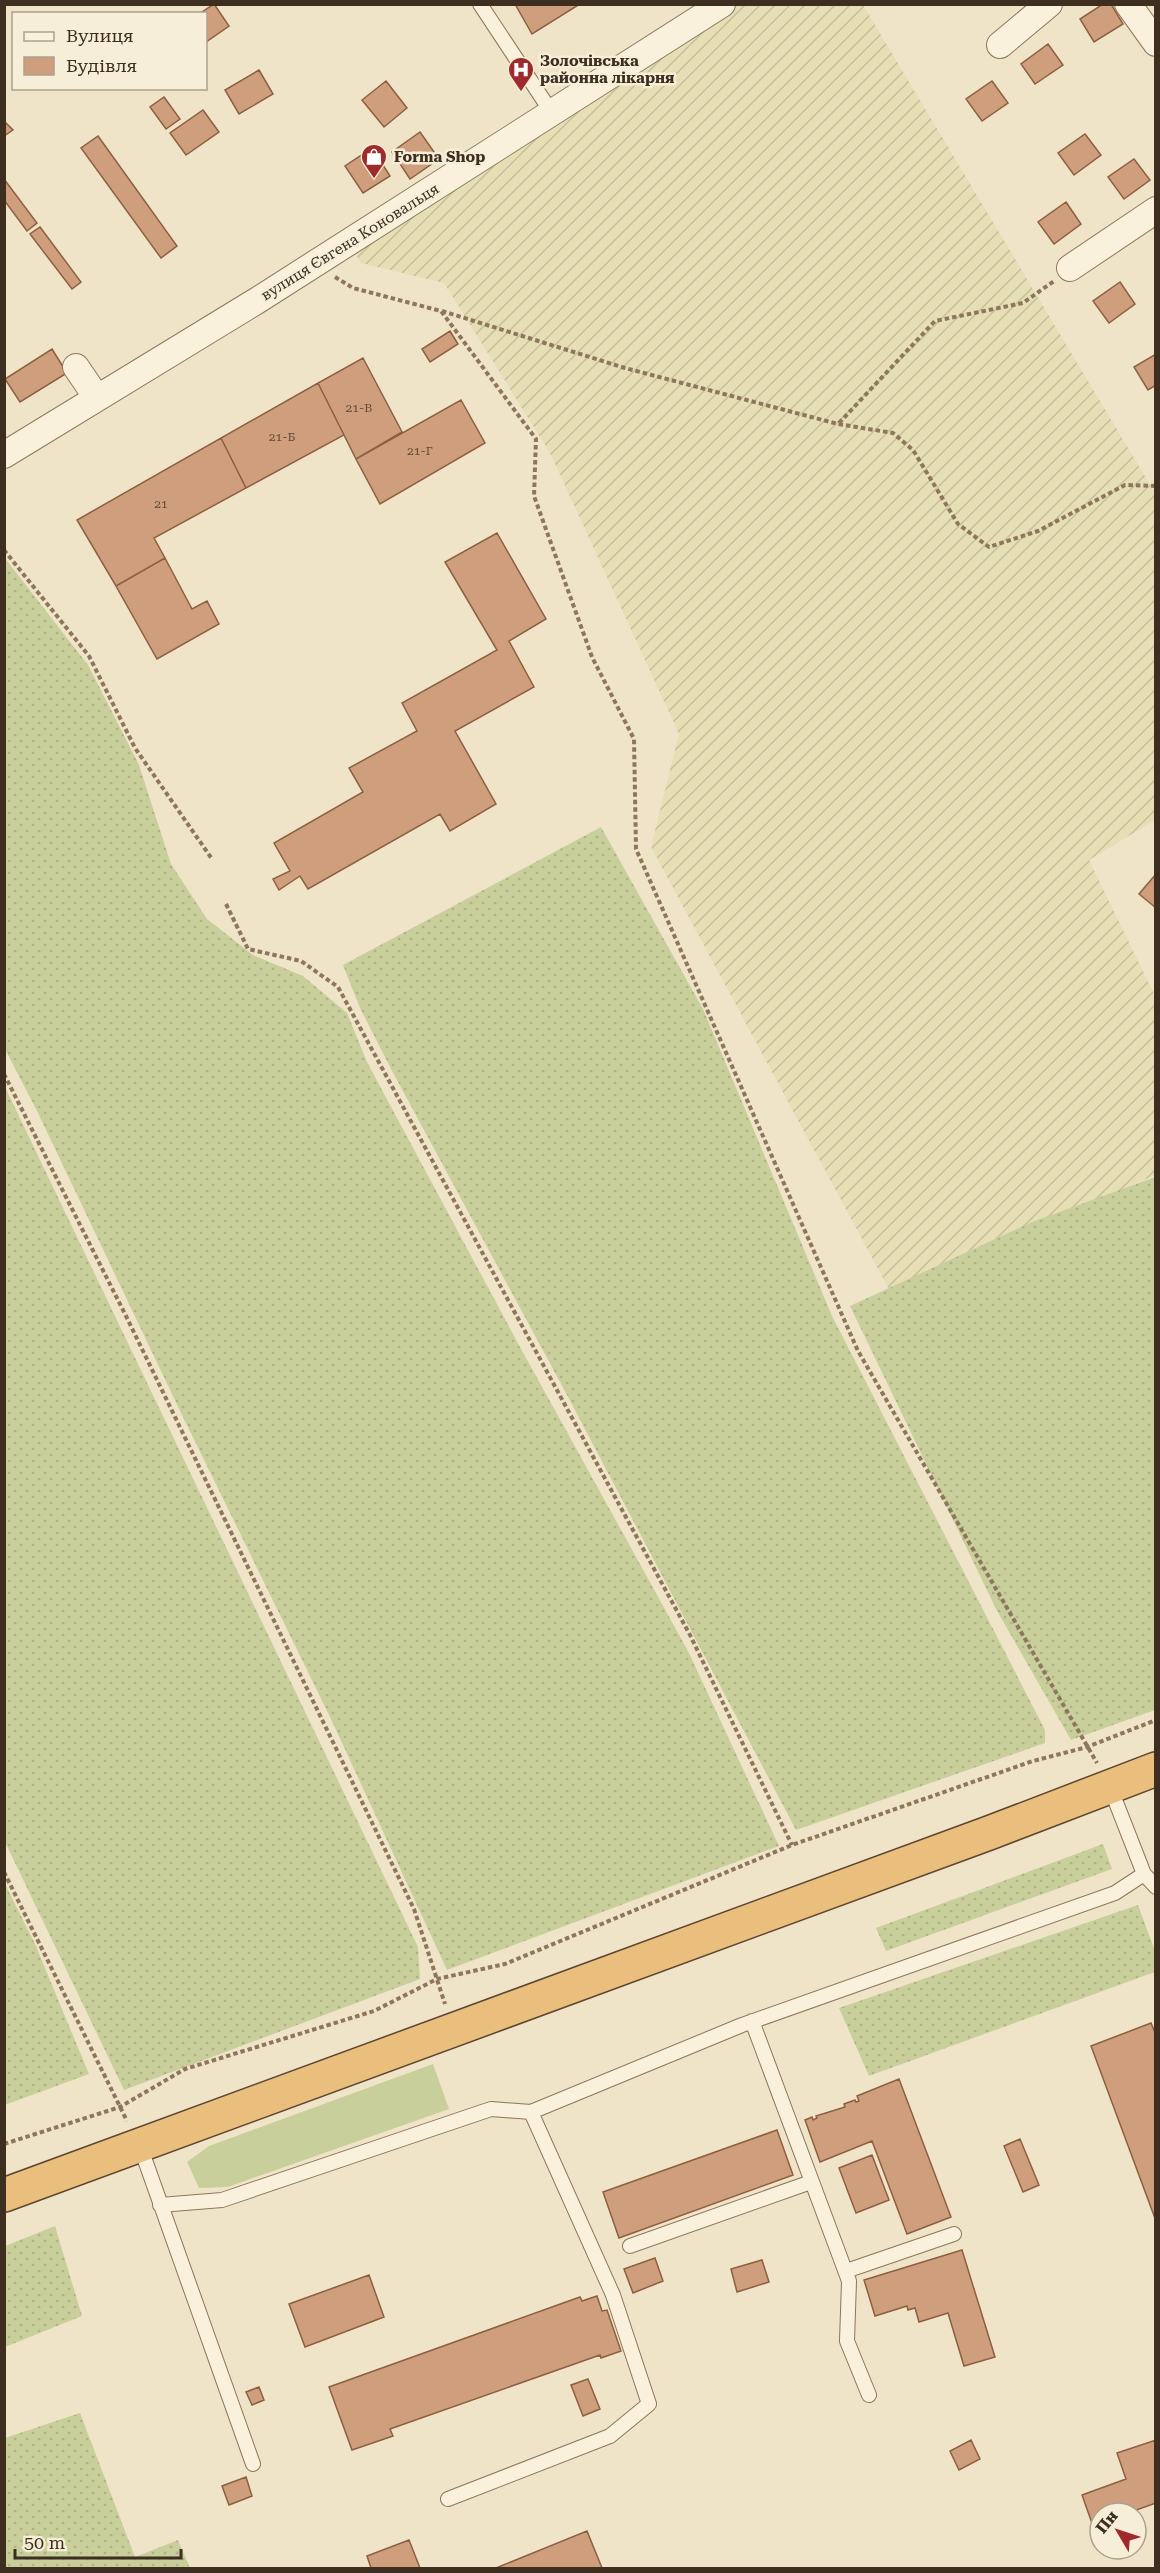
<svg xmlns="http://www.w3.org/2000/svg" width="1160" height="2573" font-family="'Roboto Serif',serif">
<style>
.farmland{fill:url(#farmland-furrows)}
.grass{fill:#c9cf9b}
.garden{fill:url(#garden-dots)}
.building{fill:#cf9f7d;stroke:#8d5f41;stroke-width:1.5}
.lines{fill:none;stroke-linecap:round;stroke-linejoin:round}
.service-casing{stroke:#8d765c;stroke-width:16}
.minor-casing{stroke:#8d765c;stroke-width:28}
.trunk-casing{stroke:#5b4430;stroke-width:36}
.path{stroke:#8d765c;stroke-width:4;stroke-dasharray:4.5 3;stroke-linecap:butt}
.service{stroke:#faf1dc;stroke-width:14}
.minor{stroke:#faf1dc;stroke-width:26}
.trunk{stroke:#eabe7c;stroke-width:33}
.labels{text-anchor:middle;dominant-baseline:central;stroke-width:5;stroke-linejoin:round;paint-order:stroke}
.number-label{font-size:12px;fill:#624a37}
.poi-label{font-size:15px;font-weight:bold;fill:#3d2e20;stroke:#f7eed8;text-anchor:start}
.street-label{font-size:15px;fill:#3d2e20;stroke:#f7eed8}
</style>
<defs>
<pattern id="farmland-furrows" width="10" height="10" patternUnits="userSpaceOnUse" patternTransform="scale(1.5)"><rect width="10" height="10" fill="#e6deb5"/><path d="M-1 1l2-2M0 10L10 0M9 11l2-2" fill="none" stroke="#c6bf9b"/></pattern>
<pattern id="garden-dots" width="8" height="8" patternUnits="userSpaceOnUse" patternTransform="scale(1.5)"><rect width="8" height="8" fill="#c9cf9b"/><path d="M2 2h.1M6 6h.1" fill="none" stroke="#aeb285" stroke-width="1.8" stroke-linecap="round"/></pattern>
</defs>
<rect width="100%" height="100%" fill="#f0e4c8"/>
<path class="farmland" d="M722,5H863L1155,493V820L1089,860L1155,996V1175L891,1293L651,847L679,734L550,453L444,283L361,263L349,243Z"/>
<path class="grass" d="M433,2064L449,2109L228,2187L199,2188L187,2162L209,2146Z"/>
<path class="garden" d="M4,557L88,665L139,765L171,864L207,919L253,955L303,976L347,1013L367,1062L520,1347L688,1651L779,1846L447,1970L330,1717L182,1415L37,1111L5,1049Z
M601,827L703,1009L832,1316L1045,1730V1743L796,1830L567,1395L391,1069L360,1008L343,965Z
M5,1087L418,1947L420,1979L124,2090L5,1842Z
M1155,1177V1710L1071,1740L996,1609L850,1306L1032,1222Z
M1103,1844L1112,1869L886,1951L876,1928Z
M4,1882L35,1944L89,2074L5,2105Z
M1138,1905L1155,1951V1972L869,2076L839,2008Z
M55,2226L82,2316L5,2347V2246Z
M80,2413L135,2557L178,2540L190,2568H5V2438Z"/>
<path class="building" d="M214,4L229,26L206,42V14H199Z
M515,4H580L532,34Z
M1103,4H1111L1123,24L1094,42L1080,19Z
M1048,44L1063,65L1035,84L1021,64Z
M259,70L273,94L239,114L225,90Z
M386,81L407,108L384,127L362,100Z
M992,81L1008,103L982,121L966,99Z
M164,97L180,119L166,129L150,107Z
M203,110L219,132L186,155L170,133Z
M4,121L13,130L4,136Z
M420,132L439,159L410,179L392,152Z
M1085,134L1101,155L1074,175L1058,153Z
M98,136L177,246L161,258L81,148Z
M372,148L390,176L363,193L345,166Z
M1134,159L1150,180L1124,199L1108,177Z
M4,179L37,223L27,231L4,200Z
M1066,202L1081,224L1054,244L1038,222Z
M40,227L81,282L72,289L30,234Z
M1120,282L1135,304L1109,323L1093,301Z
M450,331L458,344L430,362L422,349Z
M52,349L67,373L20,402L5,379Z
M1156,354V385L1148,390L1134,367Z
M363,358L402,432L356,459L318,383Z
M318,383L344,435L246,488L221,438Z
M461,400L485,443L380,504L356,459Z
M221,438L246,488L154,538L165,558L116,586L77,520Z
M497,533L546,619L509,641L534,687L455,731L496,804L450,831L440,814L308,889L300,876L279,890L273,879L290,871L274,843L363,792L349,768L417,731L402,703L497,650L445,562Z
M165,558L192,609L207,601L219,624L157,659L116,586Z
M1156,874V908L1139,894Z
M1151,2023L1156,2035V2221L1091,2046Z
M899,2079L951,2217L907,2234L872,2141L820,2162L805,2120L812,2117L813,2120L817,2118L816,2116L845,2107L844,2104L855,2100L856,2102L859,2101L857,2096Z
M777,2130L793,2175L619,2238L603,2192Z
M1020,2139L1039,2185L1023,2192L1004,2146Z
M872,2155L889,2200L856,2213L839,2168Z
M962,2250L995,2357L964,2366L948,2313L919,2322L915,2308L908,2310L907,2306L875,2316L864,2280Z
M655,2258L663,2281L633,2293L624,2269Z
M762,2260L769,2282L737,2292L731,2269Z
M369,2275L384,2317L305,2347L289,2304Z
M597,2296L602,2311L607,2310L621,2351L601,2358L600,2355L390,2429L393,2436L352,2450L329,2387L580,2297L582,2301Z
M588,2379L600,2409L583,2416L571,2385Z
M259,2387L264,2400L252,2405L246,2392Z
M971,2440L980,2459L959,2470L950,2451Z
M1156,2440V2503L1128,2513H1100V2523L1093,2526L1082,2495L1126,2479L1117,2453Z
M246,2477L252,2496L229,2505L222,2486Z
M587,2531L602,2568H496Z
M409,2540L420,2568H371L367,2556Z"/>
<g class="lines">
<defs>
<path id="service" d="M480,4L552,113
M1110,1787L1144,1874L1156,1887
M752,2021L849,2281L847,2341L869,2395
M140,2146L253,2464
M160,2205L222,2200L491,2109L531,2112
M630,2246L811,2182
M846,2271L954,2234
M448,2499L610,2436L649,2404L613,2295L531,2112L742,2025L1115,1893L1144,1874"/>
<path id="minor" d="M1128,4L1156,43
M1000,45L1049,4
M1070,268L1156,210
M76,367L97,398
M4,455L258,300L722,4"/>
<path id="trunk" d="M4,2195L989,1833L1156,1769"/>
</defs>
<use href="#service" class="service-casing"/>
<use href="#minor" class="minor-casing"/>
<use href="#trunk" class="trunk-casing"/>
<path class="path" d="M335,277L353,288L441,311L536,439L534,496L592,657L634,739L636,849L858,1351L1097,1763
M442,311L625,368L838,424L893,433L913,450L958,524L989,547L1038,531L1125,485L1156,486
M839,423L935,321L1023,303L1054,281
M4,550L89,656L135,748L212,859
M226,904L248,949L301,961L338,987L690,1635L792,1845
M4,1074L126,1316L414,1909L445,2004
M4,1872L127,2121
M4,2144L120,2107L185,2069L374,2011L437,1979L505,1964L792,1845L1033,1761L1087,1747L1156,1720"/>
<use href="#service" class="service"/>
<use href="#minor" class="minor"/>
<use href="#trunk" class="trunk"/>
</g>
<defs>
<symbol id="hospital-pin" viewBox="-11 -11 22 30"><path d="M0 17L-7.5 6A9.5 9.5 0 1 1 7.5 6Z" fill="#9e2a2b" stroke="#f7eed8"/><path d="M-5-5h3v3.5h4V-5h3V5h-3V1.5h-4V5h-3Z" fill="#fff"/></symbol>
<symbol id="shop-pin" viewBox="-11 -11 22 30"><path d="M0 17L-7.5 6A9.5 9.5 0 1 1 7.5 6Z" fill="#9e2a2b" stroke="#f7eed8"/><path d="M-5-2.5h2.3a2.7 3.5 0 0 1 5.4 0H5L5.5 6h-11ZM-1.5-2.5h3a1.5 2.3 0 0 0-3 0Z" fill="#fff"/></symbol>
</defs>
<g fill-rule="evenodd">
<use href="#hospital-pin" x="506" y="55" width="30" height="40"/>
<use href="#shop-pin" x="359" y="142" width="30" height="40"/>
</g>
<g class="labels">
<g class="number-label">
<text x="359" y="408">21-В</text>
<text x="282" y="437">21-Б</text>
<text x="420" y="451">21-Г</text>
<text x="161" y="504">21</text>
</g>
<g class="poi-label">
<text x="540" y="61">Золочівська<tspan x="540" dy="17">районна лікарня</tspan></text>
<text x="394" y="157">Forma Shop</text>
</g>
<g class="street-label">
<text transform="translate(350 242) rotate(-32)">вулиця Євгена Коновальця</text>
</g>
</g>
<rect width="1160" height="2573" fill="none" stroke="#3d2e20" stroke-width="12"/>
<rect x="12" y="12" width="195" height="78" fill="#f7eed8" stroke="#ada18e" stroke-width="1.5"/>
<rect x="24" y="32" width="30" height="9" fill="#faf1dc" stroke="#ada18e" stroke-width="1.5"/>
<text x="66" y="42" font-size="18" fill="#3d2e20">Вулиця</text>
<rect x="24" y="57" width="30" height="18" fill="#cf9f7d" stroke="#ada18e" stroke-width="1.5"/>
<text x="66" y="72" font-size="18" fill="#3d2e20">Будівля</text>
<g transform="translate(1118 2531) rotate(309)"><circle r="28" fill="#f7eed8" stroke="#ada18e" stroke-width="1.5"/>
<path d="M0-4.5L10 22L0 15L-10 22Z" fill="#9e2a2b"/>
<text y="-9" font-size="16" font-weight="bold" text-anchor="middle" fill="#3d2e20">Пн</text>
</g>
<path d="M15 2549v9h166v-9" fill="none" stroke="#3d2e20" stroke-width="3"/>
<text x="24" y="2549" font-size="18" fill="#3d2e20" stroke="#f7eed8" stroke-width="4.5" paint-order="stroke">50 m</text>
</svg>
